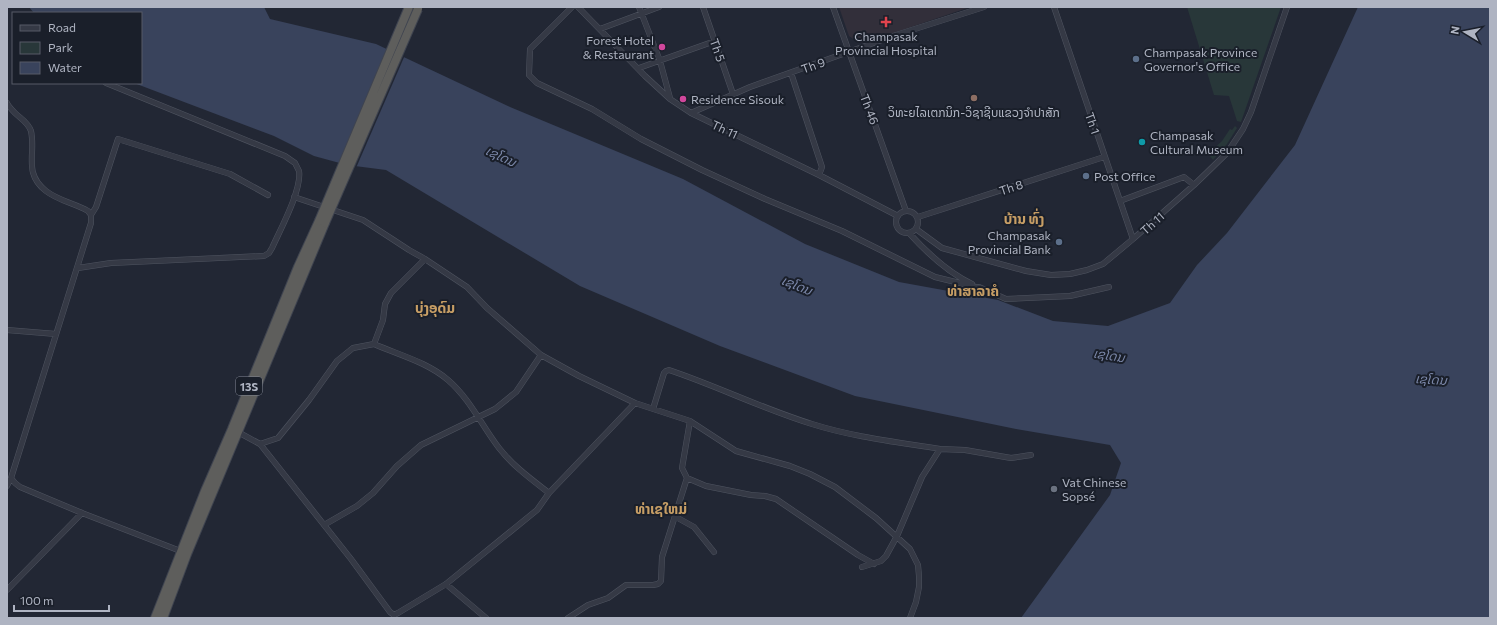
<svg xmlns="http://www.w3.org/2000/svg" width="1497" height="625" font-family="Commissioner,'Noto Sans Lao',sans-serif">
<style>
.medical{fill:#322f3a}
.green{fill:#283739}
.water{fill:#39435c}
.pier{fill:#222734}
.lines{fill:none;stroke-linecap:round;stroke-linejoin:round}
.minor-casing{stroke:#4f5460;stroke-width:6}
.trunk-casing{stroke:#3f4450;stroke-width:10}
.minor{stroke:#353945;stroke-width:5}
.trunk{stroke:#5e5e5c;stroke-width:8}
.trunk-bridge-casing{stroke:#3f4450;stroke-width:10;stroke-linecap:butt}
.trunk-bridge{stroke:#5e5e5c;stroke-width:8}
.health-dot{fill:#e0444e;stroke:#1a1f2a;stroke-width:1.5}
.hotel-dot{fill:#d1479c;stroke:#1a1f2a;stroke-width:1.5}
.service-dot{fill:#5c6f8a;stroke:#1a1f2a;stroke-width:1.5}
.education-dot{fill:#8d6e63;stroke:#1a1f2a;stroke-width:1.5}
.culture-dot{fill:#0f9aa8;stroke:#1a1f2a;stroke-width:1.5}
.worship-dot{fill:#6b7280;stroke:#1a1f2a;stroke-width:1.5}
.labels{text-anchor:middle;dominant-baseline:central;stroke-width:4;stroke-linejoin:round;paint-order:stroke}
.shield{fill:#1a1f2a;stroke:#828794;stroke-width:1}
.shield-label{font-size:11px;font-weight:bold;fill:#afb4c2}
.poi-label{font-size:12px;fill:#afb4c2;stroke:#1a1f2a;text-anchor:start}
.street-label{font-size:12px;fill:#afb4c2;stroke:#1a1f2a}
.water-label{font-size:13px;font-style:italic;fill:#7b87a8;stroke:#1a1f2a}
.quarter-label{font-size:14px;font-weight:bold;fill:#c79e65;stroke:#1a1f2a}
</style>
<rect width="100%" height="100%" fill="#222734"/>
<path class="medical" d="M839,7H970L864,43H859L849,36Z"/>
<path class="green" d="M1187,7H1281L1241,122L1237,121L1229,96L1214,95Z
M1235,126L1237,128L1227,144L1213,160L1208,154L1222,141L1230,129L1232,130Z"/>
<path class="water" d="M29,7H264L270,19L376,44L510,107L683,179L805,244L899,282L998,300L1053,321L1108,326L1170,303L1197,265L1227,233L1295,145L1358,7H1490V618H1021L1110,495L1121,463L1110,445L1016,429L855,396L720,346L580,286L386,170L347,165L314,156L274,136L134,83H141V13H34Z"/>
<path class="pier" d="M391,49L405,55L356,168L346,167Z"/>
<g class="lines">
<defs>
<path id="minor" d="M572,7L530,49L529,75L537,83L592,109L641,139L702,170L765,199L842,231L935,277L980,288
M578,7L645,76L670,99L691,113L819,175L898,216
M639,7L660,61L670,98
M703,7L733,94
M833,7L906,211
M1054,7L1133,239
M600,29L659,7
M639,68L715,41
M791,73L822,167L819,175
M7,103C9,107 12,110 15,113C21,119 28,122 31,131C36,154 23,173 46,191C59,201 74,203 88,211L91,215V223L11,478L15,483L20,487L82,513L183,552
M691,113L750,87L896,35L984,7
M294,197L363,220L409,250L425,259L467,287L487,308L541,355L579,376L635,403L690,421L736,451L790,466L810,474L835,487L876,518L910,549L918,565L919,576V587L916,602L910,618
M1120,201L1184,177L1194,185
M896 222a11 11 0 1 1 22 0a11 11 0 1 1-22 0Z
M91,215L96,207L118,139L230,174L268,195
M918,217L1104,157
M916,229L942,248L1026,271L1051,275L1070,274L1087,270L1103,264L1133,239L1194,185L1227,153L1243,129L1251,112L1287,7
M909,233C927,253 947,272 972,284
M78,268L111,263L264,256L269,253L272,248C280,230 302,190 299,171C298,169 296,165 295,163L285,156L106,83
M979,287L1006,299L1070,296L1109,287
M7,330L56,334
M374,344C399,355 427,362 448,380C470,399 482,426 499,448C513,466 531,479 549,493
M653,409L664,373L666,371L669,370C717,386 763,409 812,424C853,437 897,442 940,449
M690,421L682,468L687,478L706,486L751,495L765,496L776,499L858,555L874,564
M236,431L260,444L351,559L390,612L394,615V617
M260,444L278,438L309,400L337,361L353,348L374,344L383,320L385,304L391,293L425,259
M7,486L11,478
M676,517L694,527L714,552
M324,525L357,506L373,493L397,466L421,445L495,409L516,392L541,355
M862,567L881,561L886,556L897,536L922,477L940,449L965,450L1011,458L1031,455
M446,584L486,618
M7,590L82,513
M394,615L398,613L446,584L537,510L549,493L635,403
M568,618L588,605L608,598L626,585H653L658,584L661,581L662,557L687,478"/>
<path id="trunk" d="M155,618L205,491L232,429L298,267L319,221
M163,618L187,554L325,223"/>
</defs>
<use href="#minor" class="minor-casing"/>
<use href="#trunk" class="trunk-casing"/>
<use href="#minor" class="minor"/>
<use href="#trunk" class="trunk"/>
<defs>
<path id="trunk-bridge" d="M319,221L409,7
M325,223L418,9"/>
</defs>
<use href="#trunk-bridge" class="trunk-bridge-casing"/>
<use href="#trunk-bridge" class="trunk-bridge"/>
</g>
<path class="health-dot" d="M884 16h4v4h4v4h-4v4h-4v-4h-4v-4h4z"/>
<g class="hotel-dot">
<circle cx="662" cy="47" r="4"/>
<circle cx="683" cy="99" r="4"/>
</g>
<g class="service-dot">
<circle cx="1136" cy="59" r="4"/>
<circle cx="1086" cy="176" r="4"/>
<circle cx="1059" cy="242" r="4"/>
</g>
<circle class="education-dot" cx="974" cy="98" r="4"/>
<circle class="culture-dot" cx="1142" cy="142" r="4"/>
<circle class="worship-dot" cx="1054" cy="489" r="4"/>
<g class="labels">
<rect class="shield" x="236" y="377" width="26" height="18" rx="3"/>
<g class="shield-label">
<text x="249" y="386">13S</text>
</g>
<g class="poi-label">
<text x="886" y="36" text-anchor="middle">Champasak<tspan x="886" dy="14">Provincial Hospital</tspan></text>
<text x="654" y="40" text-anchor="end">Forest Hotel<tspan x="654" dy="14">&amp; Restaurant</tspan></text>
<text x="1144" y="52">Champasak Province<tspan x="1144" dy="14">Governor's Office</tspan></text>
<text x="691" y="99">Residence Sisouk</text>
<text x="974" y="112" text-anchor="middle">ວິທະຍໄລເຕກນິກ-ວິຊາຊີບແຂວງຈໍາປາສັກ</text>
<text x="1150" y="135">Champasak<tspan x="1150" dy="14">Cultural Museum</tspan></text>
<text x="1094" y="176">Post Office</text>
<text x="1051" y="235" text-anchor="end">Champasak<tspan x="1051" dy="14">Provincial Bank</tspan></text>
<text x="1062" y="482">Vat Chinese<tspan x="1062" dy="14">Sopsé</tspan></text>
</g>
<g class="street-label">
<text transform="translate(718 50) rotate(71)">Th 5</text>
<text transform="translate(813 65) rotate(-20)">Th 9</text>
<text transform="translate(870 109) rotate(69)">Th 46</text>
<text transform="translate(1093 123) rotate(71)">Th 1</text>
<text transform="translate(725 129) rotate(25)">Th 11</text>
<text transform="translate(1011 187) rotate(-18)">Th 8</text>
<text transform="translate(1152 223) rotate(-42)">Th 11</text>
</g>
<g class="water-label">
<text transform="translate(501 156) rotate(25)">ເຊໂດນ</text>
<text transform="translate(797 285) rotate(22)">ເຊໂດນ</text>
<text transform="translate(1109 355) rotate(9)">ເຊໂດນ</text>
<text transform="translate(1431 379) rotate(4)">ເຊໂດນ</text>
</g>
<g class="quarter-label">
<text x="1024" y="218">ບ້ານ ທົ່ງ</text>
<text x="973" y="290">ທ່າສາລາຄໍ</text>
<text x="435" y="307">ບຸ່ງອຸດົມ</text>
<text x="661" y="508">ທ່າເຊໃຫມ່</text>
</g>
</g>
<rect width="1497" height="625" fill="none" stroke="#afb4c2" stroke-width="16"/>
<rect x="12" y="12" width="130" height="72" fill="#1a1f2a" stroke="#565b67"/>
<rect x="20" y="25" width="20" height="6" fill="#353945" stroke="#565b67"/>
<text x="48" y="32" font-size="12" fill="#afb4c2">Road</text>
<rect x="20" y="42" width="20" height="12" fill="#283739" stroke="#565b67"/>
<text x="48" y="52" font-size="12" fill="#afb4c2">Park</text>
<rect x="20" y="62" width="20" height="12" fill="#39435c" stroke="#565b67"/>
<text x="48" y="72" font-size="12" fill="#afb4c2">Water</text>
<g transform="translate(1465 32) rotate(280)" stroke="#1a1f2a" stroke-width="3" paint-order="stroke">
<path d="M0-3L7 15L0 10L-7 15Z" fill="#afb4c2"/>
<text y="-6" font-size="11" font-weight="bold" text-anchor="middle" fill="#afb4c2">N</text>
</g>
<path d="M14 605v6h95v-6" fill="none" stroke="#afb4c2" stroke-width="2"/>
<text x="20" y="605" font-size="12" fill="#afb4c2" stroke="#1a1f2a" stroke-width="3" paint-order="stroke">100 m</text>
</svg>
